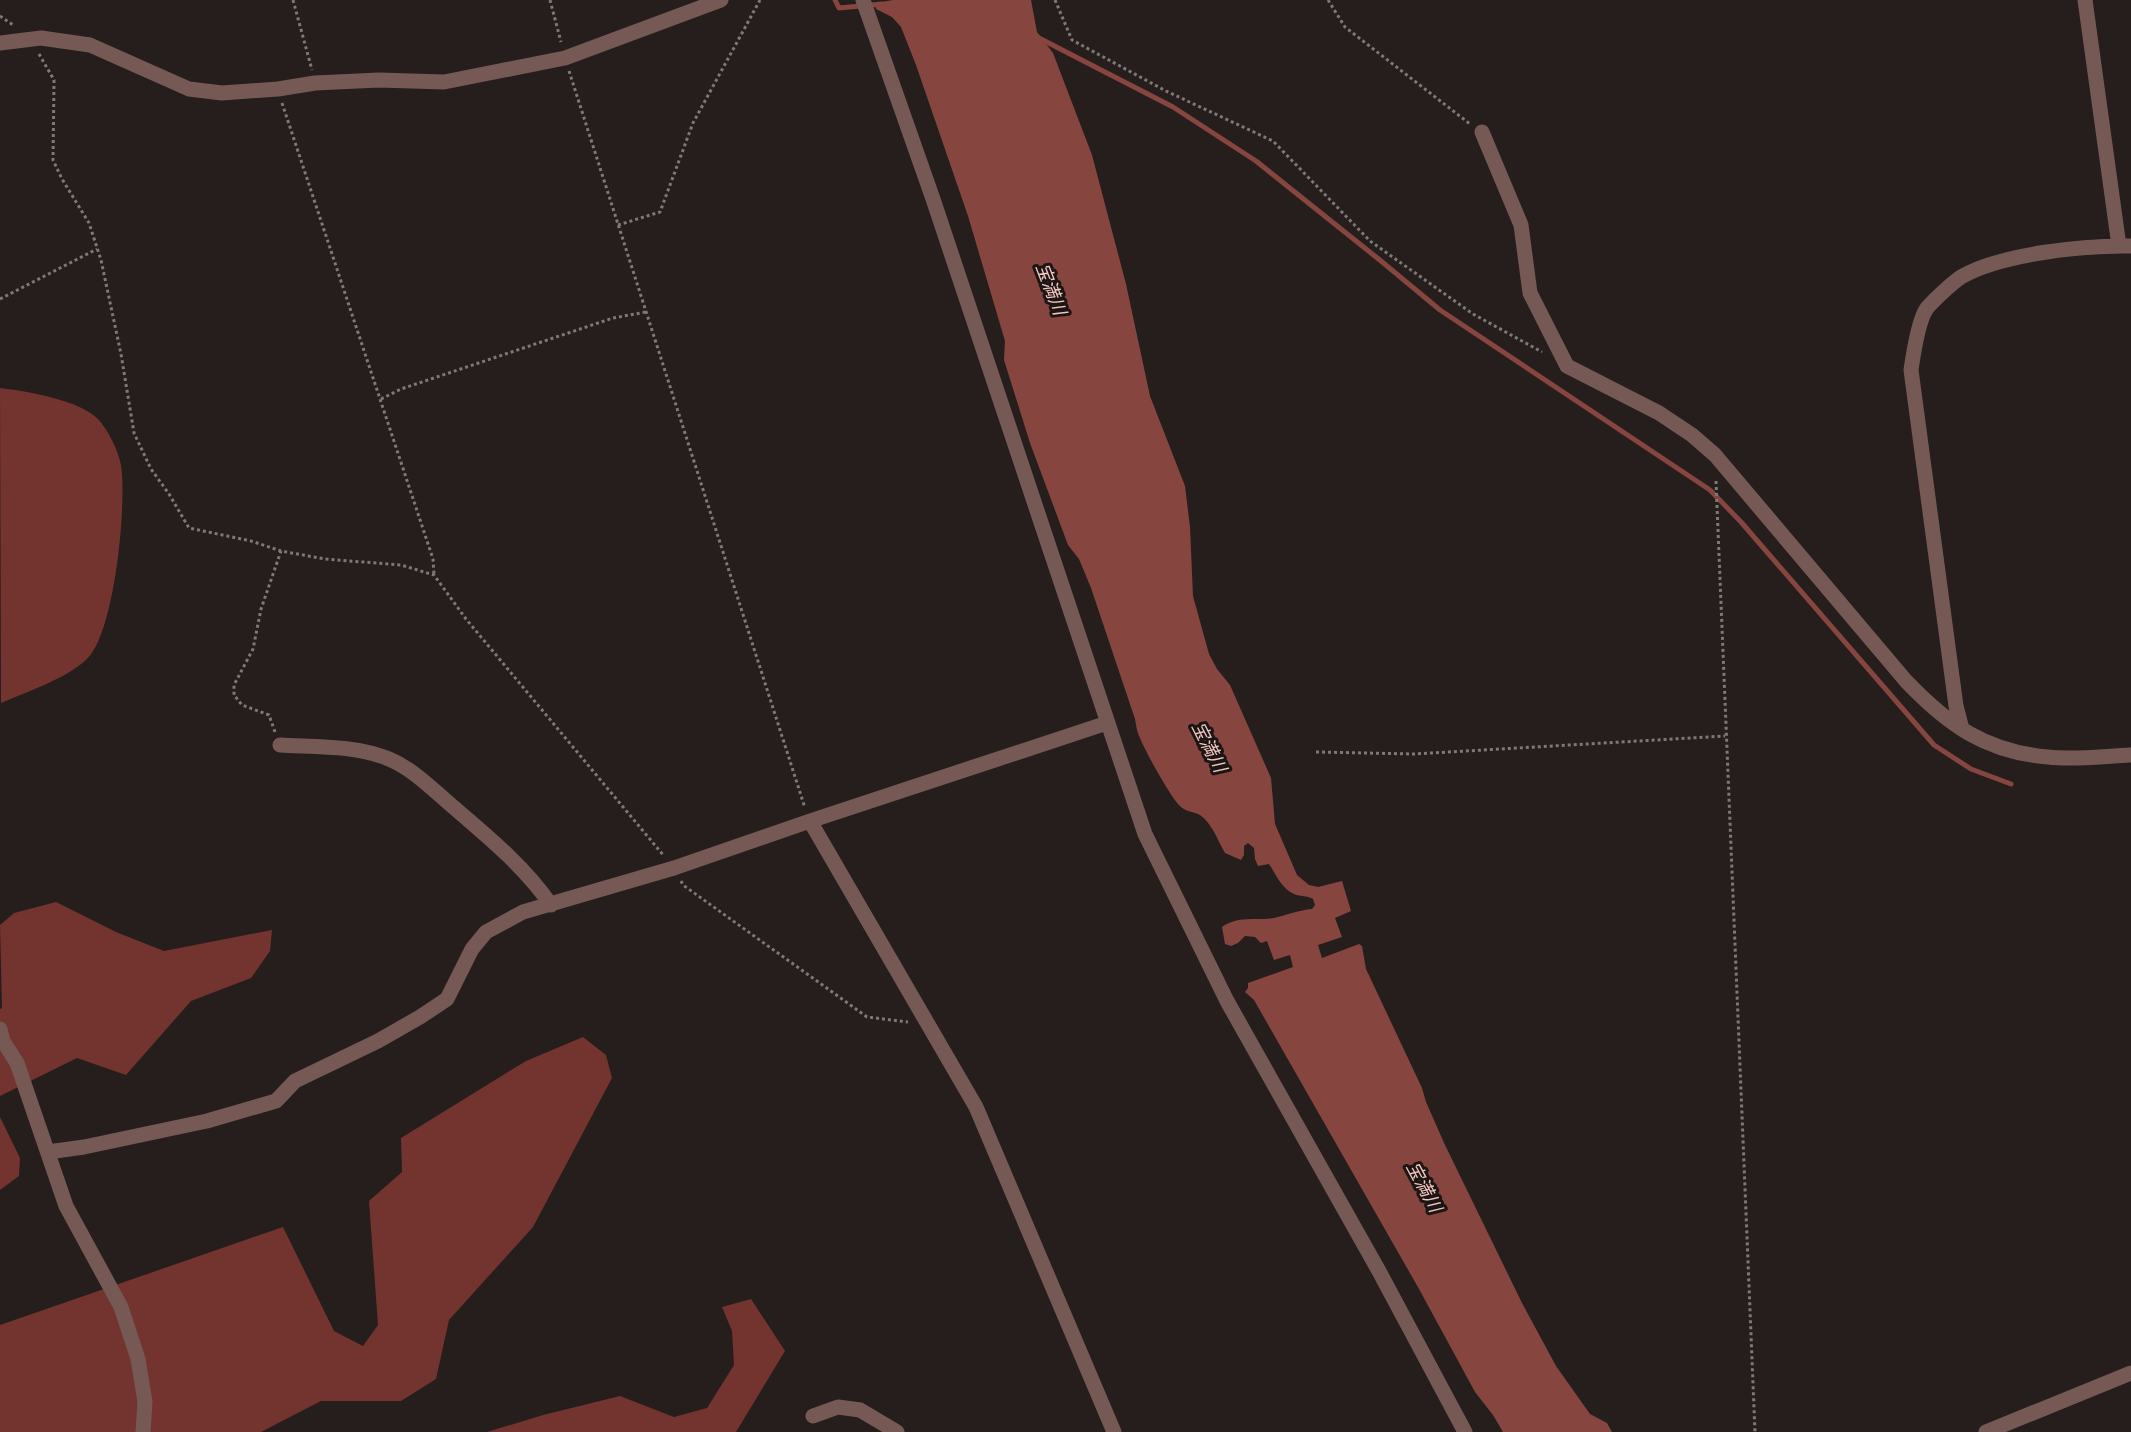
<svg xmlns="http://www.w3.org/2000/svg" width="2131" height="1432" font-family="Helvetica,'Noto Sans JP',sans-serif">
<style>
.forest{fill:#73332f}
.water{fill:#874540}
.lines{fill:none;stroke-linecap:round;stroke-linejoin:round}
.stream{stroke:#874540;stroke-width:5}
.path{stroke:#7e7877;stroke-width:3;stroke-dasharray:3 3;stroke-linecap:butt}
.minor{stroke:#765854;stroke-width:15}
.tertiary{stroke:#765854;stroke-width:15}
.labels{text-anchor:middle;dominant-baseline:central;stroke-width:6;stroke-linejoin:round;paint-order:stroke}
.water-label{font-size:18px;font-style:italic;fill:#f3c8c3;stroke:#1c1514}
</style>
<rect width="100%" height="100%" fill="#251e1d"/>
<path class="forest" d="M0,388C26,391 81,400 99,420C109,432 118,450 121,465C127,503 115,635 86,660C65,679 27,692 1,703Z
M56,902L116,932L164,951L272,930L270,951L251,978L191,1001L126,1075L77,1058L0,1096V1009L2,1008L0,925L14,913Z
M583,1037L606,1055L612,1078L533,1227L449,1320L436,1379L401,1401H321L261,1432H0V1325L283,1227L334,1331L363,1346L378,1325L369,1201L402,1172L401,1138L526,1061Z
M0,1117L20,1158L19,1176L0,1190Z
M751,1299L785,1351L736,1432H487L543,1415L620,1396L674,1417L707,1408L734,1365L732,1331L722,1307Z"/>
<path class="water" d="M893,0H1031L1037,32L1053,53L1092,155L1126,284L1150,396L1185,486L1190,527L1193,596L1209,654L1217,669L1230,685L1271,778L1275,824L1297,875L1309,885L1318,887L1342,881L1351,911L1335,918L1342,937L1318,945L1322,958L1359,944L1362,946L1366,969L1422,1088L1426,1102L1445,1145L1522,1303L1556,1366L1590,1414L1607,1423L1612,1432H1503L1493,1415L1475,1392L1419,1289L1254,1000L1245,992L1248,988V983L1293,967L1290,955L1274,960L1267,941L1261,943L1255,937L1245,936L1238,943L1231,946L1225,944L1222,927C1239,915 1255,921 1274,918C1287,915 1299,910 1312,909L1315,905L1313,899C1306,895 1301,897 1294,894C1282,889 1276,875 1269,864L1258,866L1255,859L1254,848L1248,843L1244,846V855L1241,860L1225,853C1218,841 1212,823 1200,815C1193,811 1185,812 1179,805C1170,796 1142,746 1138,733C1136,728 1136,723 1135,719L1091,588L1079,559L1068,545L1030,443L1004,360L1005,341L968,216L916,65L901,27L892,17L876,9L875,3Z"/>
<g class="lines">
<path class="stream" d="M835,0L839,8L882,4
M1037,37L1173,107L1256,161L1381,261L1440,310L1710,490L1741,522L1934,745L1971,769L2011,784"/>
<path class="path" d="M293,0L312,70
M550,0L561,42
M1055,0L1072,40L1166,91L1273,141L1370,241L1473,314L1542,352
M1328,0L1345,27L1470,124
M0,16L13,25
M39,54L54,80L53,160L62,179L89,223L101,260L121,354L134,433L151,469L169,494L189,528L251,541L281,551L325,559L401,565L434,575L466,619L664,856
M569,71L805,808
M282,103L433,559L434,575
M618,225L660,212L693,123L760,0
M0,299L97,249
M381,399L401,389L613,318L646,312
M1716,481L1755,1432
M275,732L269,715L242,705L234,695V685L253,649L261,609L281,551
M1316,752L1414,754L1725,736
M681,881L683,885L867,1017L908,1022"/>
<path class="minor" d="M2085,0L2119,246
M0,43L41,38L90,45L189,89L222,93L278,89L315,83L379,80L444,82L565,58L721,0
M1482,132L1521,225L1530,293L1567,366L1659,413L1692,435L1715,455L1906,681C1948,725 1986,752 2048,757C2075,760 2104,756 2131,755
M1962,729L1956,706L1911,370C1913,356 1919,319 1927,308C1934,300 1952,283 1961,277C2000,254 2085,245 2131,246
M280,745C316,747 355,745 389,759C413,769 431,788 451,805C486,835 524,866 551,905
M810,821L976,1107L1114,1432
M0,1029L3,1041L17,1063L66,1206L121,1307L138,1359L145,1402L143,1432
M48,1152L84,1147L207,1121L276,1101L295,1081L378,1041L420,1017L447,999L472,949L486,932L523,912L674,868L810,821L1107,723
M813,1416L838,1407L860,1410L897,1432
M1986,1432L2131,1373"/>
<path class="tertiary" d="M863,0L933,199L1145,834L1227,1001L1380,1273L1465,1432"/>
</g>
<g class="labels">
<g class="water-label">
<text transform="translate(1051 289) rotate(69)">宝満川</text>
<text transform="translate(1209 747) rotate(63)">宝満川</text>
<text transform="translate(1424 1187) rotate(62)">宝満川</text>
</g>
</g>
</svg>
